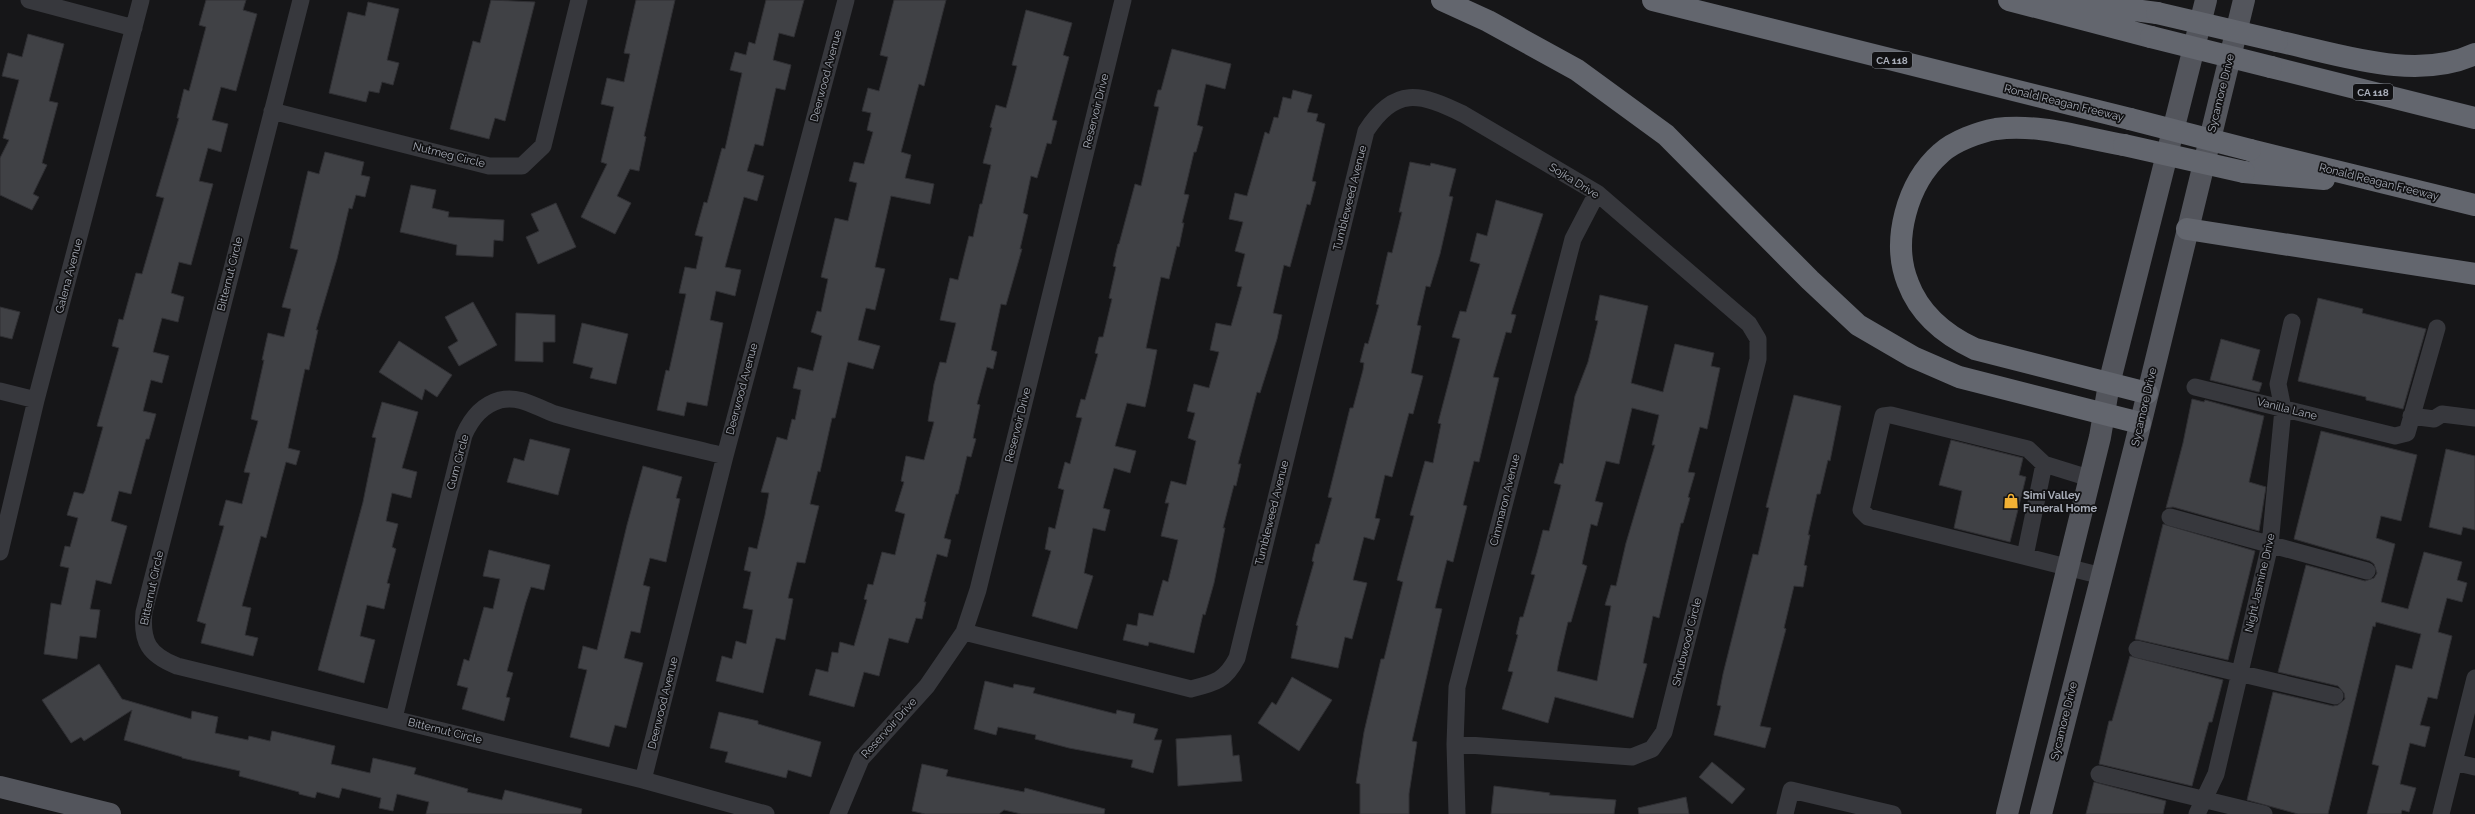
<svg xmlns="http://www.w3.org/2000/svg" width="2475" height="814" font-family="Raleway,sans-serif">
<style>
.building{fill:#404145;stroke:#303034;fill-rule:evenodd}
.lines{fill:none;stroke-linecap:round;stroke-linejoin:round}
.minor{stroke:#37383d;stroke-width:17}
.major{stroke:#53555c;stroke-width:22}
.highway{stroke:#63666e;stroke-width:22}
.highway-bridge{stroke:#63666e;stroke-width:22}
.labels{text-anchor:middle;dominant-baseline:central;stroke-width:3.5;stroke-linejoin:round;paint-order:stroke}
.shield{fill:#111113;stroke:#7b7e86;stroke-width:1}
.shield-label{font-size:10px;font-weight:bold;fill:#a8adb8}
.street-label{font-size:11px;fill:#a8adb8;stroke:#111113}
.poi-label{font-size:11px;font-weight:bold;fill:#a8adb8;stroke:#111113;text-anchor:start}
</style>
<rect width="100%" height="100%" fill="#161618"/>
<path class="building" d="M206,0H246L243,10L257,14L236,91L221,87L212,120L228,124L221,152L208,148L199,181L213,184L191,265L179,262L171,293L184,297L178,322L162,318L153,352L169,356L162,383L151,380L143,411L156,414L149,439H146L131,494L119,491L111,521L127,526L111,584L96,580L90,609L100,610L96,638L80,636L77,659L44,654L51,603L61,605L69,568L60,566L65,546L70,547L78,518L67,515L74,492L83,494L85,491L103,427L97,426L119,348L112,346L119,319L123,320L136,273L142,274L164,198L156,196L179,118H177L184,89L189,91L206,27L199,25Z
M491,0L535,2L505,121L495,118L489,139L450,129L473,41L480,43Z
M636,0H675L644,136L646,137L639,171L630,169L617,196L631,203L615,234L581,217L607,164L601,162L614,107L601,104L607,78L624,82L630,54L624,53Z
M766,0H804L794,37L779,33L773,60L791,65L785,90L776,88L763,146L755,144L747,171L764,176L757,201L744,197L725,267L741,270L735,296L716,291L710,320L723,323L707,406L687,402L684,416L657,410L666,370L669,371L686,294L679,293L685,267L696,269L703,237L695,235L704,202L707,203L722,148L725,149L742,73L730,70L735,52L746,55L749,42L755,44Z
M894,0H946L924,86L919,84L901,152L911,155L905,178L934,184L930,204L891,196L875,267L885,269L875,310L866,308L858,340L880,346L873,369L848,362L835,418H832L820,472L818,471L810,504L819,506L805,563L797,562L788,598L793,599L785,640L776,638L763,693L716,681L722,656L732,659L736,641L746,644L753,610L743,608L751,572L744,570L749,547L757,549L765,515L769,493L761,492L777,437L787,440L792,419L795,420L801,390L793,388L798,367L813,371L822,336L811,332L817,311L821,312L828,279L821,277L835,218L848,221L857,183L849,181L854,162L864,164L873,132L867,130L871,113L862,111L868,88L879,91L888,57L880,55Z
M368,2L399,9L387,60L399,63L393,85L382,82L379,93L369,91L366,102L329,93L348,12L365,16Z
M1026,10L1072,23L1063,55L1069,57L1052,120L1057,121L1051,144L1047,143L1037,178L1031,176L1023,213L1028,215L1020,249H1022L1006,305L1001,304L991,350L997,352L993,369L987,367L977,404L980,405L973,438L976,439L971,457L967,456L958,494H956L944,538L951,540L947,557L937,554L924,602H926L922,619L916,618L908,643L889,638L879,676L864,672L854,707L809,695L816,669L828,672L832,652L838,653L840,642L854,646L867,600L864,599L868,584L873,585L882,552L895,555L905,514L895,511L904,482L901,481L906,456L924,460L934,422L928,421L934,384L940,362L946,363L956,323L940,320L950,278L958,280L969,236L973,237L980,204H982L991,165L983,163L992,128L990,127L996,105L1006,108L1017,66L1012,65Z
M28,34L64,44L49,101L58,103L42,163L47,165L33,194L39,197L32,210L0,195V158L9,140L3,138L19,80L2,76L8,53L22,57Z
M1172,49L1231,64L1225,89L1206,84L1197,125L1203,127L1196,152H1194L1184,194L1189,195L1182,223H1184L1179,247L1177,246L1169,279L1161,277L1146,348L1157,350L1150,385L1145,407L1127,403L1115,446L1136,451L1130,473L1114,468L1103,508L1110,510L1105,531L1093,528L1084,573L1093,576L1077,629L1032,616L1051,551L1045,549L1049,527L1055,529L1064,490L1058,488L1065,462L1070,464L1082,418L1076,417L1081,399L1085,400L1098,354L1095,353L1099,337H1103L1112,299L1109,298L1116,267L1113,266L1118,244H1119L1135,184L1141,186L1159,107L1154,106L1158,90H1161Z
M1293,90L1312,95L1307,112L1318,114L1316,121L1325,124L1312,181L1316,182L1310,205L1307,204L1290,267L1284,265L1273,313L1282,315L1277,339L1260,393L1257,392L1238,464H1241L1236,486L1234,485L1223,528H1225L1214,583L1205,615L1203,614L1194,653L1149,642L1148,646L1123,640L1127,624L1137,626L1139,613L1153,616L1163,580L1168,582L1178,540L1161,536L1169,503H1165L1171,481L1186,485L1196,441L1188,438L1195,413L1187,411L1194,384L1209,388L1219,352L1210,350L1216,323L1231,326L1242,287L1237,286L1245,254L1235,251L1243,222L1229,219L1235,193L1247,196L1265,132L1269,134L1274,117L1278,118L1283,97L1291,99Z
M325,152L364,162L361,175L370,177L365,197L356,195L352,209L349,208L337,259L316,330H318L309,370L305,369L288,448L300,451L296,465L286,462L266,538L261,536L242,606L251,608L245,635L258,638L253,656L201,643L206,624L197,621L224,526L219,525L226,500L242,504L250,473L244,472L258,421L251,419L264,360H262L268,333L284,337L291,309L282,307L298,250L290,248L308,171L319,174Z
M1410,162L1430,166L1431,163L1456,169L1449,196L1453,197L1440,254L1430,287L1426,286L1417,325L1421,326L1411,373L1423,376L1413,414L1409,413L1392,477L1385,475L1375,518L1380,519L1374,540L1364,537L1353,580L1367,583L1352,639L1345,637L1338,668L1291,658L1298,626L1296,625L1314,562L1312,561L1316,544H1319L1332,498L1328,497L1334,473L1350,408H1353L1363,370L1364,363L1360,362L1365,343L1368,344L1379,305L1376,304L1388,252L1392,253L1402,212H1399Z
M411,185L436,190L432,208L449,212L448,217L504,220L503,241L494,240L493,257L456,255L457,245L400,232Z
M1496,200L1543,214L1511,314L1516,315L1511,333L1506,332L1493,377L1499,378L1479,462L1474,461L1463,505L1467,506L1453,562L1447,560L1435,608L1442,609L1412,741L1417,742L1409,794V814H1360V784L1356,783L1364,732L1381,659H1384L1403,582L1397,580L1414,516L1410,515L1425,461L1433,463L1441,424L1438,423L1460,339L1452,337L1460,311L1466,312L1480,264L1470,261L1477,233L1487,236Z
M556,203L576,247L538,264L526,237L539,231L531,214Z
M1600,295L1648,306L1631,383L1663,392L1675,344L1714,353L1711,366L1720,368L1707,429L1700,427L1688,472L1695,473L1688,497L1690,498L1683,523H1681L1659,618L1653,616L1643,663L1647,664L1633,718L1555,697L1548,723L1502,709L1513,672L1508,671L1518,635L1516,634L1520,617H1523L1535,575L1531,574L1537,553L1543,530L1549,531L1561,485L1554,483L1560,463L1563,464L1575,396L1588,362L1598,321L1595,320ZM1632,408L1659,415L1652,445H1655L1626,543L1616,586L1611,585L1605,605L1611,606L1597,681L1557,671L1559,660L1568,622H1571L1587,566L1582,564L1591,524L1597,526L1603,503L1595,501L1606,461L1619,464Z
M2318,298L2363,309L2362,313L2426,329L2403,409L2366,400V397L2298,381Z
M473,302L497,345L459,366L448,347L458,341L445,317Z
M0,307L20,312L12,339L0,336Z
M516,313L555,315V342H543V362L515,361Z
M582,323L628,334L616,384L590,378L593,368L573,363Z
M2221,339L2260,350L2252,380L2262,383L2259,392L2210,380Z
M399,341L452,375L437,397L425,389L422,400L379,372Z
M1794,395L1841,406L1830,461L1828,460L1820,494H1817L1808,535H1810L1804,565L1807,566L1803,587L1794,586L1784,628L1786,629L1760,726L1771,728L1765,748L1714,735L1721,706L1717,705L1723,674L1753,554L1758,555L1769,508L1766,507Z
M2192,399L2204,402L2205,400L2264,416L2249,482L2266,487L2259,531L2173,507L2166,508L2183,443Z
M382,402L418,412L402,468L417,472L411,498L392,493L386,521L398,524L392,547L396,549L387,583L390,584L384,609L367,605L360,636L375,640L364,683L318,670L363,502L376,438L372,437Z
M2321,431L2417,455L2401,521L2381,516L2376,538L2395,544L2381,602L2408,609L2424,552L2462,562L2457,580L2467,583L2462,602L2447,598L2438,632L2452,636L2437,699L2428,697L2420,725L2430,727L2425,747L2410,743L2400,784L2416,788L2409,812L2402,810L2401,814H2367L2379,766L2372,764L2396,665L2412,669L2421,634L2376,622L2375,627L2373,626L2328,814H2298L2247,800L2273,692L2333,706L2338,705L2345,699L2344,693L2338,686L2278,672L2306,565L2365,581L2374,578L2377,573L2374,564L2370,561L2294,539Z
M530,439L570,449L558,495L507,482L514,458L524,461Z
M1951,440L2023,458L2019,475L2026,477L2010,542L1954,528L1962,491L1939,485Z
M2446,449L2475,456V530L2463,527L2461,535L2429,527Z
M643,466L682,477L676,498L680,499L666,562L650,558L643,585L650,587L640,633L631,631L624,658L643,663L626,728L615,725L609,747L570,737L587,670L578,668L583,646L597,650L627,525Z
M2163,524L2255,551L2228,660L2135,639Z
M489,550L550,565L544,590L531,587L526,602L507,671L513,673L506,697L510,698L504,721L462,709L468,688L457,685L464,659L469,661L484,607L493,609L500,579L483,576Z
M2130,656L2223,680L2212,722H2209L2192,786L2099,764L2109,721H2112Z
M99,664L122,699L191,719L192,711L218,717L215,733L248,740L249,736L270,741L272,731L335,746L331,764L370,773L373,758L416,768L414,774L468,789L467,792L502,800L505,790L582,809L581,814H426L429,802L397,794L393,811L379,808L381,798L342,788L339,798L317,792L315,798L299,794V792L239,776L240,771L182,758V757L124,740L132,710L84,741L81,737L71,743L42,700Z
M1292,677L1332,700L1299,751L1258,723L1272,702L1276,705Z
M985,681L1013,688L1014,684L1035,688L1033,693L1116,714L1117,710L1135,714L1133,723L1158,729L1154,740H1162L1153,773L1131,767L1133,760L1069,748L1035,739L1036,735L998,727L996,735L974,729Z
M719,712L758,721V724L821,742L811,777L788,770L786,778L725,762L728,752L710,748Z
M1231,735L1233,756L1239,755L1242,781L1178,786L1176,739Z
M1712,762L1745,789L1732,804L1699,777Z
M922,764L948,770L946,776L1024,792L1025,788L1105,809L1104,814H1021L1004,810L999,814H925L912,811Z
M2094,782L2166,801L2163,814H2086Z
M1494,786L1550,793L1549,795L1616,800L1614,814H1491Z
M1686,797L1689,814H1639L1638,808Z"/>
<g class="lines">
<path class="minor" d="M29,0L134,28
M301,0L144,612C141,642 149,655 177,666L643,780L766,814
M272,111L489,166H522L543,146L579,0
M2195,387L2395,436L2407,433L2437,328
M0,391L36,400
M2411,416L2434,419L2442,414L2475,418
M2044,464L2089,478
M2170,517L2367,571
M0,552L36,400L141,0
M2025,556L2044,464L2028,449L1891,415L1883,416L1861,510L1868,517L2102,576
M964,632L1191,689C1215,683 1225,681 1237,658L1366,131C1395,86 1420,93 1463,114L1597,193L1749,324L1758,339V359L1664,732L1652,749L1632,757L1455,744
M2137,649L2335,696
M394,718L464,435C471,419 482,405 500,400C521,395 537,408 555,414C611,430 668,442 725,456
M2454,762L2475,767
M2099,774L2264,814
M643,780L725,456L846,0
M838,814L861,759L927,686L964,632L978,590L1123,0
M1457,814L1455,744L1457,687L1573,239L1597,193
M1785,814L1791,790L1893,814
M2197,814L2216,774L2270,545L2283,409L2278,384L2292,322
M2441,814L2475,678"/>
<path class="major" d="M0,787L110,814
M2007,814L2100,437L2109,384L2206,0
M2041,814L2135,446L2244,0"/>
<path class="highway" d="M1442,0L1488,21L1577,70L1666,135L1810,280L1858,325L1913,357L1959,377L2140,423
M1653,0L2130,119
M2009,0L2151,37
M2060,0L2157,13
M2277,41C2338,54 2416,82 2475,54
M2271,67L2475,118
M2124,145C2083,138 2038,123 1996,129C1979,132 1954,141 1941,153C1907,183 1891,241 1908,283C1920,315 1945,335 1975,349L2147,393
M2250,150L2475,205
M2244,172L2324,179
M2187,229L2475,274"/>
<path class="highway-bridge" d="M2157,13L2277,41
M2151,37L2271,67
M2130,119L2250,150
M2124,145L2244,172"/>
</g>
<defs>
<symbol id="shop-bare" viewBox="-9 -9 18 18"><path d="M-5-2.5h2.3a2.7 3.5 0 0 1 5.4 0H5L5.5 6h-11ZM-1.5-2.5h3a1.5 2.3 0 0 0-3 0Z" fill="#f2b134" stroke="#111113" stroke-width="2.5" paint-order="stroke"/></symbol>
</defs>
<g fill-rule="evenodd">
<use href="#shop-bare" x="2000" y="490" width="22" height="22"/>
</g>
<g class="labels">
<g class="shield">
<rect x="1872" y="52" width="40" height="16" rx="3"/>
<rect x="2353" y="84" width="40" height="16" rx="3"/>
</g>
<g class="shield-label">
<text x="1892" y="60">CA 118</text>
<text x="2373" y="92">CA 118</text>
</g>
<g class="street-label">
<text transform="translate(826 76) rotate(-75)">Deerwood Avenue</text>
<text transform="translate(2221 93) rotate(-76)">Sycamore Drive</text>
<text transform="translate(2064 103) rotate(14)">Ronald Reagan Freeway</text>
<text transform="translate(1096 111) rotate(-76)">Reservoir Drive</text>
<text transform="translate(449 155) rotate(14)">Nutmeg Circle</text>
<text transform="translate(1574 181) rotate(32)">Sojka Drive</text>
<text transform="translate(2379 182) rotate(14)">Ronald Reagan Freeway</text>
<text transform="translate(1350 198) rotate(-76)">Tumbleweed Avenue</text>
<text transform="translate(230 274) rotate(-76)">Bitternut Circle</text>
<text transform="translate(69 276) rotate(-75)">Galena Avenue</text>
<text transform="translate(742 389) rotate(-75)">Deerwood Avenue</text>
<text transform="translate(2144 407) rotate(-77)">Sycamore Drive</text>
<text transform="translate(2287 409) rotate(14)">Vanilla Lane</text>
<text transform="translate(1018 425) rotate(-76)">Reservoir Drive</text>
<text transform="translate(458 462) rotate(-75)">Gum Circle</text>
<text transform="translate(1505 500) rotate(-76)">Cimmaron Avenue</text>
<text transform="translate(1272 513) rotate(-76)">Tumbleweed Avenue</text>
<text transform="translate(2260 583) rotate(-77)">Night Jasmine Drive</text>
<text transform="translate(152 588) rotate(-78)">Bitternut Circle</text>
<text transform="translate(1687 642) rotate(-76)">Shrubwood Circle</text>
<text transform="translate(663 703) rotate(-76)">Deerwood Avenue</text>
<text transform="translate(2064 721) rotate(-76)">Sycamore Drive</text>
<text transform="translate(889 728) rotate(-48)">Reservoir Drive</text>
<text transform="translate(445 731) rotate(14)">Bitternut Circle</text>
</g>
<g class="poi-label">
<text x="2023" y="495">Simi Valley<tspan x="2023" dy="13">Funeral Home</tspan></text>
</g>
</g>
</svg>
